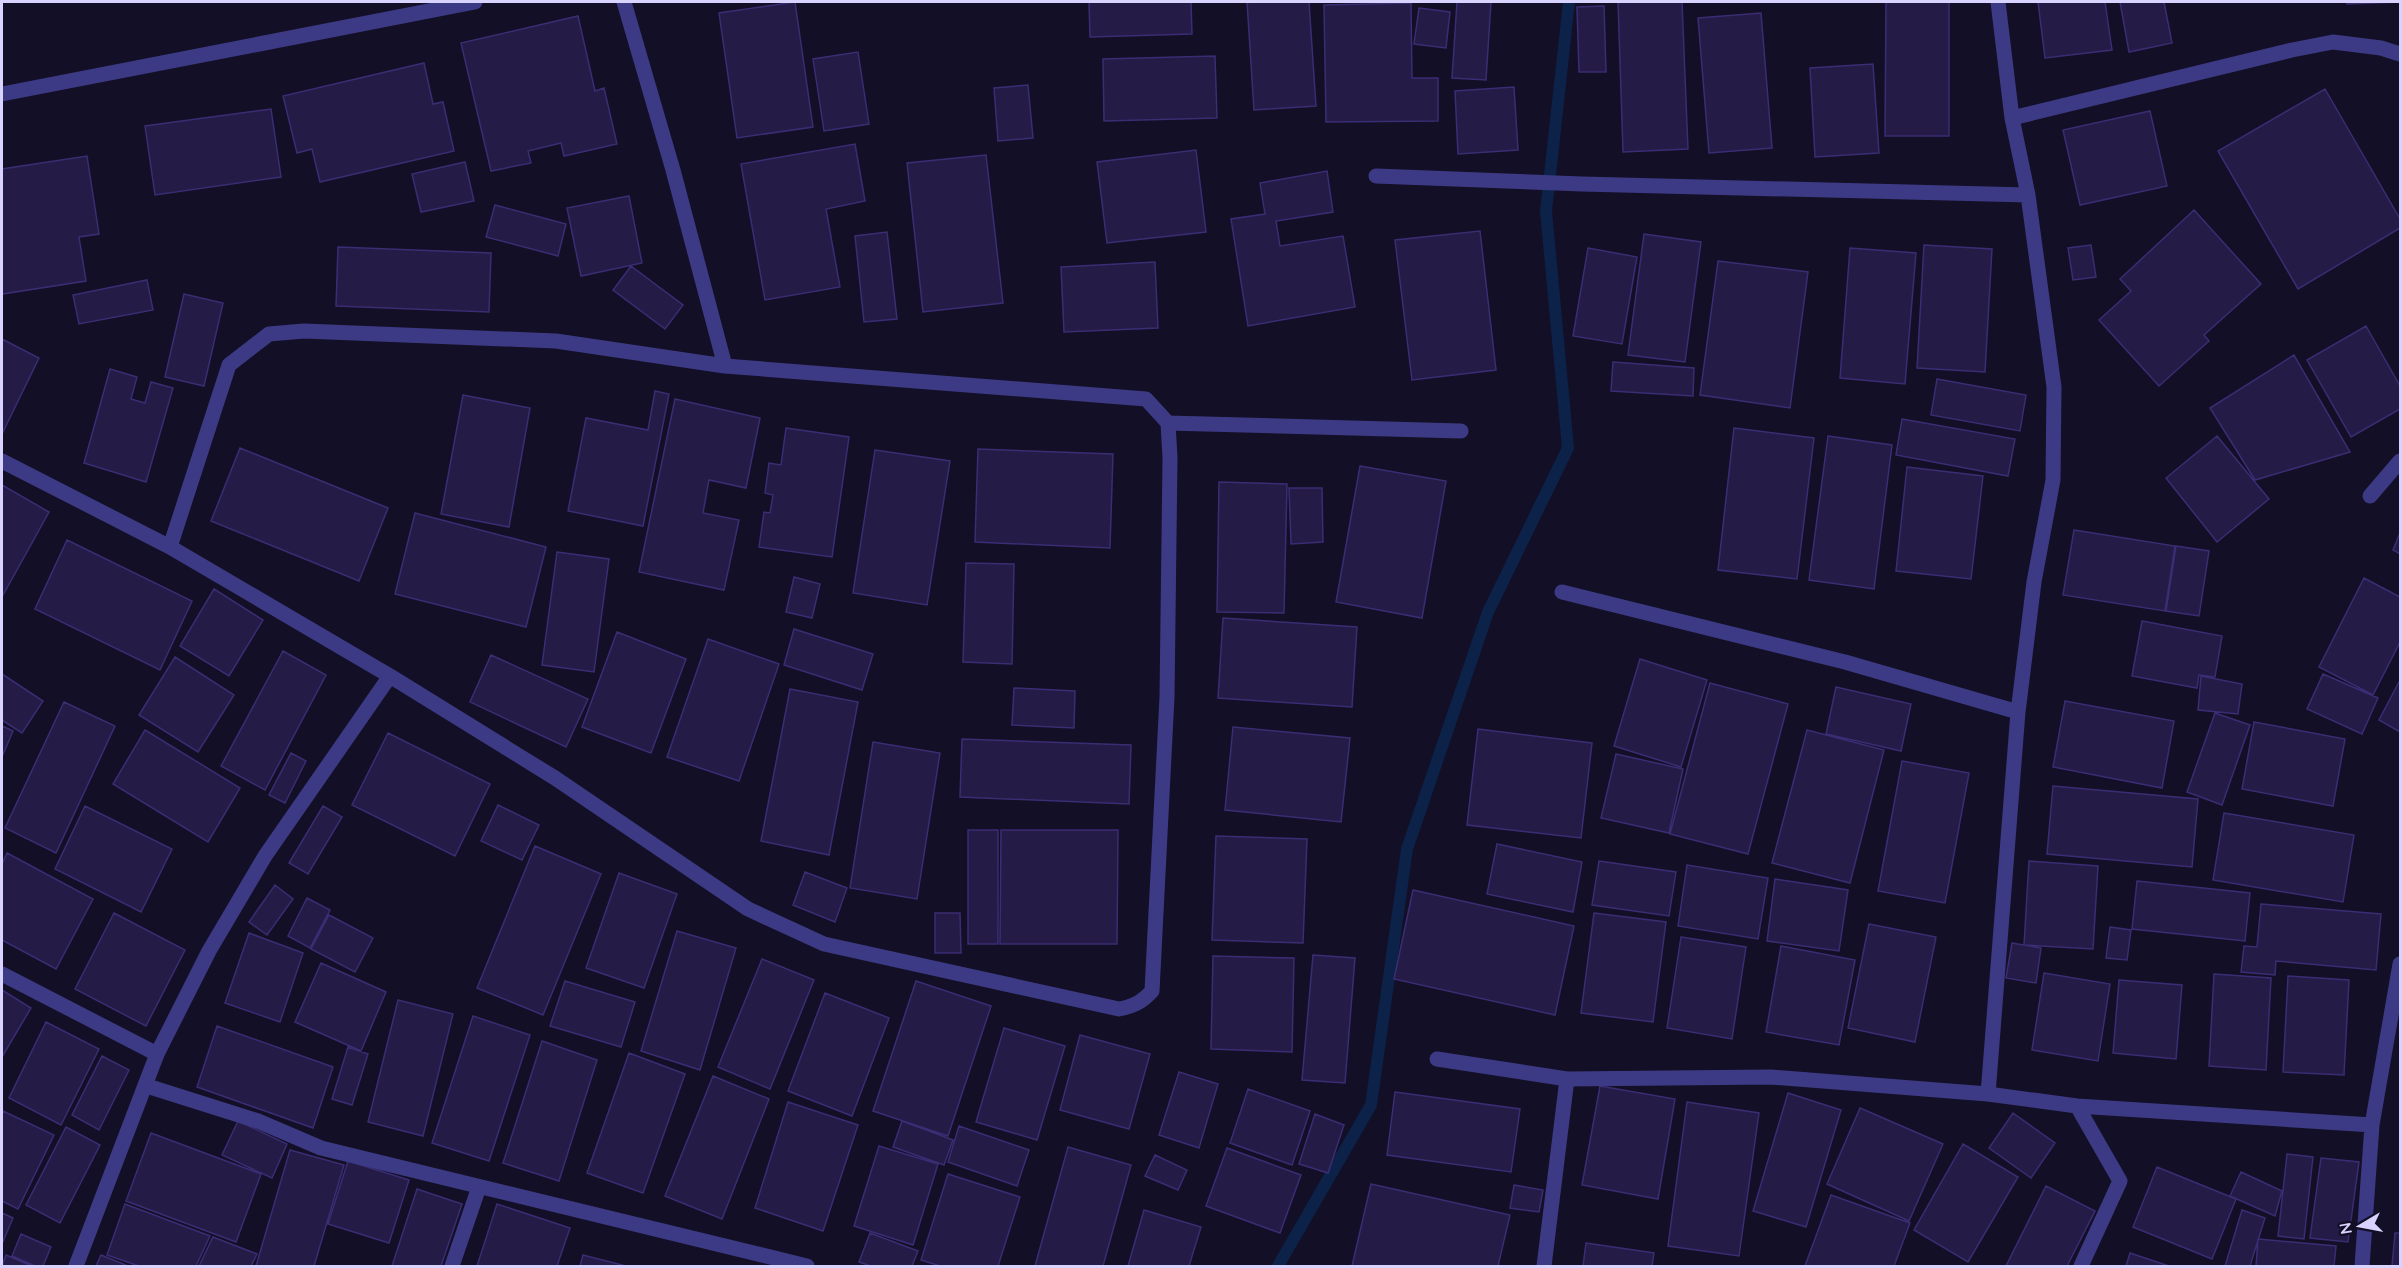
<svg xmlns="http://www.w3.org/2000/svg" width="2402" height="1268" font-family="Quicksand,sans-serif">
<style>
.lines{fill:none;stroke-linecap:round;stroke-linejoin:round}
.stream{stroke:#0c2248;stroke-width:12}
.building{fill:#241b47;stroke:#3b2d73;stroke-width:1.5}
.minor{stroke:#3d3a85;stroke-width:15}
</style>
<rect width="100%" height="100%" fill="#130f26"/>
<g class="lines">
<path class="stream" d="M1278,1266L1371,1105L1407,849L1488,612L1568,448L1546,211L1569,2"/>
</g>
<path class="building" d="M795,2L813,127L737,138L719,13Z
M1089,2H1191L1192,34L1090,37Z
M1247,2H1309L1316,106L1254,110Z
M1457,2H1491L1486,80L1452,78Z
M1618,2H1682L1688,149L1623,152Z
M1886,2H1949V136H1885Z
M2038,2H2105L2112,50L2045,58Z
M2120,2H2164L2172,43L2129,52Z
M2347,2H2400L2347,4Z
M1411,3L1412,78H1438V121L1326,122L1324,5Z
M1604,6L1606,72H1579L1577,7Z
M1419,8L1450,12L1446,48L1414,44Z
M1761,13L1772,148L1709,153L1698,18Z
M578,16L595,91L604,88L617,144L564,156L561,143L528,151L531,163L491,171L461,43Z
M858,52L869,124L824,131L813,59Z
M1215,56L1217,118L1104,121L1103,59Z
M424,63L433,104L443,102L454,151L320,182L312,149L297,153L283,96Z
M1873,64L1879,153L1815,157L1810,68Z
M1028,85L1033,138L998,141L994,88Z
M1514,87L1518,150L1458,154L1455,91Z
M2325,89L2400,219V228L2298,289L2218,151Z
M271,109L281,177L155,195L145,126Z
M2150,111L2167,186L2080,205L2063,130Z
M855,144L865,201L826,209L840,287L765,300L741,164Z
M1196,150L1206,232L1107,243L1097,162Z
M986,155L1003,303L923,312L907,163Z
M87,156L99,234L79,237L86,281L2,294V169Z
M465,162L474,201L421,212L412,174Z
M1327,171L1333,212L1276,221L1280,246L1343,236L1355,307L1248,326L1231,219L1265,214L1260,183Z
M629,196L642,263L581,276L567,208Z
M495,205L566,224L558,256L486,237Z
M2194,210L2261,284L2204,335L2209,341L2159,386L2099,320L2131,291L2120,279Z
M1480,231L1496,370L1412,380L1395,240Z
M887,232L897,319L864,322L855,236Z
M1644,234L1701,242L1685,362L1628,355Z
M1924,245L1992,249L1985,372L1917,368Z
M2091,245L2096,277L2073,280L2068,248Z
M338,247L491,253L489,312L336,306Z
M1588,248L1637,257L1622,344L1573,336Z
M1850,248L1916,253L1905,384L1840,378Z
M1718,261L1808,272L1790,408L1700,395Z
M1155,262L1158,328L1064,332L1061,267Z
M631,266L683,305L665,329L613,290Z
M147,280L153,310L79,324L73,295Z
M184,294L223,303L204,386L165,377Z
M2366,326L2400,386V409L2351,437L2307,360Z
M2,339L39,358L2,434Z
M2294,355L2350,452L2255,480L2210,408Z
M1613,362L1694,368L1693,396L1611,391Z
M110,369L137,377L131,399L145,403L151,382L173,388L146,482L84,463Z
M1937,379L2026,395L2020,431L1931,415Z
M655,391L669,394L643,526L568,511L586,418L648,430Z
M463,395L530,408L509,527L441,514Z
M675,399L760,418L746,488L709,480L703,513L739,520L724,590L639,572Z
M1902,419L2015,439L2008,476L1896,455Z
M786,428L849,437L832,557L759,547L764,512L770,513L773,495L765,493L769,463L781,465Z
M1734,428L1814,438L1797,579L1718,570Z
M1828,436L1892,445L1874,589L1809,580Z
M2217,436L2269,499L2217,542L2166,478Z
M240,448L388,508L359,581L211,521Z
M978,449L1113,454L1110,548L975,542Z
M875,450L950,461L927,605L853,593Z
M1360,466L1446,481L1422,618L1336,602Z
M1907,467L1983,476L1971,579L1896,571Z
M1219,482L1287,484L1284,613L1217,612Z
M2,485L49,512L2,597Z
M1289,488H1322L1323,542L1291,544Z
M415,513L546,547L526,627L395,594Z
M2074,530L2175,546L2165,611L2063,595Z
M2400,533V554L2393,550Z
M67,540L192,601L160,670L35,609Z
M2176,546L2209,551L2199,616L2166,611Z
M557,552L609,559L594,672L542,665Z
M966,563L1014,564L1012,664L963,662Z
M794,577L820,584L812,618L786,612Z
M2364,578L2400,597V642L2373,695L2319,667Z
M214,589L263,620L229,676L180,646Z
M1223,618L1357,627L1352,707L1218,698Z
M2142,621L2222,636L2215,677L2199,675L2197,688L2132,676Z
M794,629L873,654L862,690L784,665Z
M617,632L686,659L651,753L582,727Z
M708,639L779,664L739,781L667,757Z
M283,651L326,675L265,790L221,766Z
M491,655L588,699L566,747L470,702Z
M175,657L234,695L198,752L139,715Z
M1640,659L1707,680L1681,767L1614,746Z
M2,674L43,701L22,733L2,720Z
M2323,674L2378,698L2362,734L2307,709Z
M2201,676L2242,684L2238,714L2198,710Z
M2400,680V732L2379,720Z
M1710,683L1788,704L1748,854L1670,834Z
M1836,687L1911,704L1901,751L1826,734Z
M1014,688L1075,691L1074,728L1012,725Z
M790,689L858,702L829,855L761,841Z
M2065,701L2174,721L2162,788L2053,767Z
M64,702L115,726L56,853L5,828Z
M2215,713L2250,725L2222,805L2187,792Z
M2254,722L2345,739L2333,806L2242,789Z
M2,726L13,731L2,757Z
M1233,727L1350,738L1341,822L1225,810Z
M1478,729L1592,743L1581,838L1467,825Z
M145,730L240,788L208,842L113,784Z
M1807,730L1884,750L1850,883L1772,863Z
M388,733L490,784L455,856L352,805Z
M962,739L1131,745L1129,804L960,797Z
M873,742L940,753L917,899L850,888Z
M291,753L306,761L285,803L269,795Z
M1616,754L1683,769L1669,833L1601,818Z
M1902,761L1969,773L1945,903L1878,891Z
M2053,786L2198,799L2192,867L2047,854Z
M498,805L539,825L522,860L481,841Z
M85,806L172,849L141,912L55,869Z
M323,806L342,817L308,874L289,863Z
M2224,813L2354,835L2343,902L2213,880Z
M968,830H998V944H968Z
M1001,830H1118L1117,944H1000Z
M1216,836L1307,839L1303,943L1212,940Z
M1497,844L1582,862L1573,912L1487,894Z
M535,846L601,874L543,1015L477,988Z
M7,853L93,899L56,969L2,940V864Z
M1599,861L1676,872L1669,916L1592,905Z
M2029,861L2098,866L2093,949L2024,945Z
M1687,865L1768,878L1758,939L1678,926Z
M805,872L847,888L835,922L793,905Z
M619,873L677,894L644,988L586,968Z
M1775,879L1848,890L1839,951L1767,941Z
M2137,881L2250,893L2245,941L2132,929Z
M275,885L293,899L267,935L249,922Z
M1413,890L1574,926L1555,1015L1394,979Z
M307,898L330,910L310,948L288,936Z
M2261,904L2381,914L2376,970L2276,961L2275,975L2241,972L2244,946L2257,947Z
M114,913L185,950L146,1026L75,989Z
M935,913H960L961,953H935Z
M1594,913L1666,922L1653,1022L1581,1013Z
M329,915L373,938L355,972L311,949Z
M1869,924L1936,937L1915,1042L1848,1028Z
M2110,927L2131,930L2127,960L2106,958Z
M677,931L736,948L700,1070L641,1051Z
M249,933L303,953L280,1022L225,1003Z
M1681,937L1746,947L1732,1039L1667,1028Z
M2012,943L2041,948L2036,983L2006,978Z
M1781,946L1855,960L1839,1045L1766,1032Z
M1313,955L1355,958L1345,1083L1302,1080Z
M1213,956L1294,958L1292,1052L1211,1049Z
M762,959L814,980L770,1089L718,1067Z
M321,963L386,992L361,1051L295,1022Z
M2044,973L2110,984L2098,1061L2032,1050Z
M2214,974L2271,978L2266,1070L2209,1066Z
M2288,976L2349,980L2344,1075L2283,1072Z
M2119,980L2182,985L2176,1059L2113,1053Z
M565,981L635,1002L621,1047L550,1026Z
M916,981L991,1006L948,1136L873,1111Z
M2,990L31,1008L2,1057Z
M825,993L889,1018L852,1116L788,1091Z
M398,1000L453,1014L423,1136L368,1122Z
M473,1016L530,1035L489,1161L432,1143Z
M46,1022L99,1049L61,1125L9,1098Z
M217,1026L333,1067L313,1128L197,1087Z
M1004,1028L1065,1046L1037,1140L976,1122Z
M1080,1035L1150,1054L1129,1129L1060,1110Z
M542,1041L597,1060L559,1181L503,1163Z
M348,1047L368,1054L352,1105L332,1099Z
M629,1053L685,1074L643,1193L587,1173Z
M102,1056L129,1070L99,1130L72,1115Z
M1179,1072L1218,1084L1199,1148L1159,1135Z
M713,1076L769,1099L722,1219L665,1196Z
M1600,1086L1675,1099L1658,1199L1582,1185Z
M1248,1089L1310,1111L1292,1165L1230,1143Z
M1395,1092L1520,1109L1511,1172L1387,1155Z
M1788,1093L1841,1110L1806,1227L1753,1211Z
M788,1102L858,1125L823,1231L755,1208Z
M1687,1102L1759,1113L1739,1256L1668,1246Z
M1860,1108L1943,1144L1909,1221L1827,1184Z
M3,1111L54,1135L18,1209L2,1201V1115Z
M2013,1113L2055,1143L2031,1178L1989,1148Z
M1315,1114L1344,1125L1328,1173L1299,1164Z
M238,1121L287,1144L272,1178L222,1155Z
M902,1121L953,1140L944,1165L893,1147Z
M959,1126L1029,1150L1017,1186L948,1162Z
M66,1127L100,1145L60,1223L26,1205Z
M151,1133L261,1174L236,1242L126,1201Z
M1963,1144L2018,1177L1968,1262L1914,1230Z
M879,1146L938,1164L913,1245L854,1226Z
M1068,1147L1131,1165L1103,1266H1035Z
M1227,1148L1301,1175L1280,1233L1206,1206Z
M290,1150L344,1165L314,1266H256Z
M2287,1154L2313,1157L2304,1239L2278,1236Z
M1155,1155L1187,1170L1178,1190L1145,1176Z
M2321,1158L2359,1162L2348,1242L2310,1238Z
M348,1161L409,1180L389,1243L328,1224Z
M2157,1167L2236,1199L2212,1259L2133,1227Z
M2241,1172L2282,1191L2275,1216L2230,1196Z
M948,1174L1020,1197L998,1266H940L921,1260Z
M1371,1184L1510,1215L1498,1266H1352Z
M1514,1185L1543,1190L1539,1212L1510,1208Z
M2046,1186L2095,1211L2067,1266H2006Z
M417,1189L462,1204L441,1266H392Z
M1831,1195L1910,1223L1894,1266H1805Z
M125,1204L210,1236L196,1266H139L107,1255Z
M497,1204L570,1228L557,1266H477Z
M1144,1210L1201,1227L1189,1266H1128Z
M2242,1210L2265,1218L2250,1266H2225Z
M2,1213L13,1218L2,1244Z
M870,1233L918,1251L912,1266H871L859,1262Z
M2395,1233H2400V1266H2392Z
M21,1234L51,1247L43,1266H35L12,1256Z
M213,1237L257,1254L251,1266H199Z
M2258,1239L2336,1246L2334,1266H2256Z
M1586,1243L1654,1253L1652,1266H1583Z
M2130,1253L2169,1266H2126Z
M6,1255L32,1266H2Z
M101,1255L128,1266H96Z
M583,1255L626,1266H580Z"/>
<g class="lines">
<path class="minor" d="M624,2L673,170L725,366
M2,94L475,2
M2012,118L2292,50L2333,42L2381,48L2400,54
M1376,176L1582,184L2028,195
M1168,423L1461,431
M2,461L170,547L390,676L555,778L748,909L824,944L1119,1009C1134,1006 1142,1002 1152,991L1167,697L1170,458L1168,423L1146,399L725,366L556,341L304,331L269,334L229,365L170,547
M2370,496L2400,461
M1562,592L1845,662L2018,712
M2,974L157,1054
M1437,1059L1567,1079L1771,1077L1988,1094L2077,1106L2372,1125
M147,1086L258,1121L321,1148L807,1266
M1988,1094L2018,712L2034,582L2053,480L2054,387L2028,195L2012,118L1998,2
M2077,1106L2120,1181L2081,1266
M76,1266L157,1054L209,951L265,856L390,676
M452,1266L479,1187
M1544,1266L1567,1079
M2362,1266L2372,1125L2400,964"/>
</g>
<rect width="2402" height="1268" fill="none" stroke="#d9d4ff" stroke-width="6"/>
<g transform="translate(2360 1226) rotate(260)" stroke="#130f26" stroke-width="4.5" paint-order="stroke">
<path d="M0-4.5L10 22L0 15L-10 22Z" fill="#d9d4ff"/>
<text y="-9" font-size="16" font-weight="bold" text-anchor="middle" fill="#d9d4ff">N</text>
</g>
</svg>
